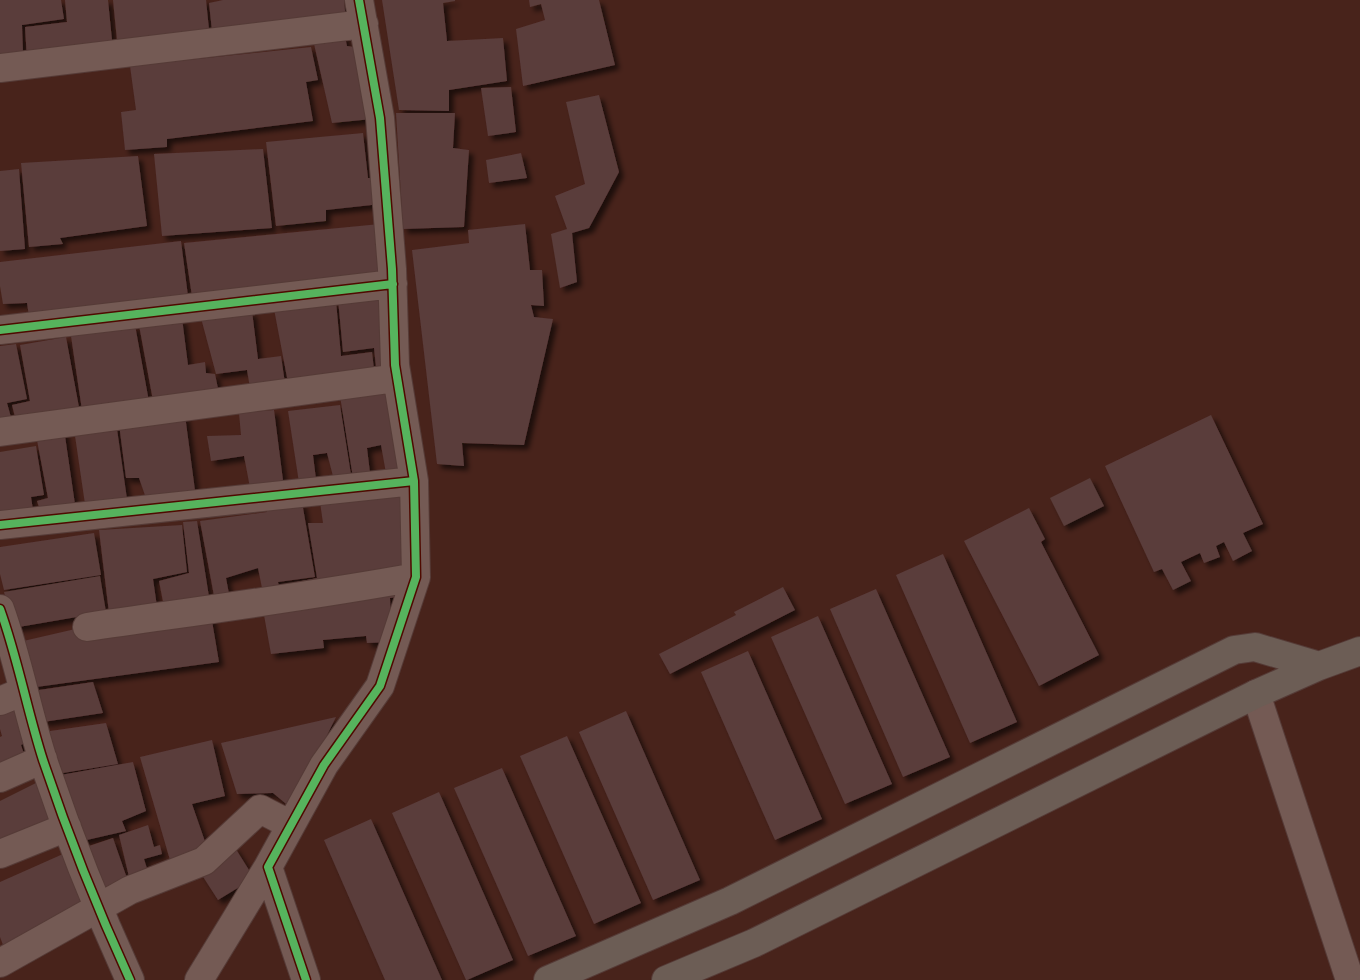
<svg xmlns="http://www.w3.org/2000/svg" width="1360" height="980" font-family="Poppins,sans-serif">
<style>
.building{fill:#5a3c3b;filter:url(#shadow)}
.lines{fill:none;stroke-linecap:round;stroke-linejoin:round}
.minor-casing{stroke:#553b37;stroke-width:30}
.major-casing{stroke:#553b37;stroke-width:30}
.minor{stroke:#745a54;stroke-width:28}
.major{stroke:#6c5d55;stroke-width:28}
.cycleway-casing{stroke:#4f0a00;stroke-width:11}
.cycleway{stroke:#56b35d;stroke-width:8}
</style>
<defs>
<filter id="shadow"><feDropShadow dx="4.5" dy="4.5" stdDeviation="2.5" flood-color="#0009"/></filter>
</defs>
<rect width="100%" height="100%" fill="#48231b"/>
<path class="building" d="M0,0H61L64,19L22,25L23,52L0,56Z
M65,0H108L113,50L27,60L25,27L67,22Z
M113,0H206L210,39L118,50Z
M223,0H344L346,22L213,40L209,3Z
M382,0H455V1L443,3L447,41L503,38L507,81L449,90V111L399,110Z
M529,0H599L615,65L523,86L516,29L545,20L541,4L530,7Z
M344,32L347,46L362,48L372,119L332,123L312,35Z
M311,47L318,80L306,82L313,121L167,139V147L125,150L121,112L136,110L130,66Z
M511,87L516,132L488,136L481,88Z
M599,95L619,172L602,204L589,228L572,233L577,282L560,288L551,234L567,229L555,196L585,184L566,102Z
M396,113H455L453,148L469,150L464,227L403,229Z
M363,133L368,178H379L381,204L326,210V221L276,226L266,142Z
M263,149L272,228L162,236L154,154Z
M521,153L527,178L489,183L486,160Z
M138,156L147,226L60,238L63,244L29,247L21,163Z
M19,169L25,249L0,251V171Z
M380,224L386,279L193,303L184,243Z
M525,224L530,270H542L544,306L531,305L534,317L553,319L524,445L462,443L464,466L437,464L412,250L469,243L468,230Z
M181,241L189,304L30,323L27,303L3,304L0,286V262Z
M385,293L392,375L377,377L374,348L343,352L338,299Z
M336,301L341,356L372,352L375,378L289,388L274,309Z
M252,311L258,359L281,356L286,390L251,394L247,370L216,374L201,318Z
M182,318L188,365L205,362L206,373L215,374L220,398L154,406L139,325Z
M135,325L150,407L83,417L71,336Z
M66,337L81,418L17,425L12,405L30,401L20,345Z
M16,344L27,399L7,403L14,428L0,429V346Z
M395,390L411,476L387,479L381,445L367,448L371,481L354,484L340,396Z
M340,405L352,481L335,484L327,453L313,455L317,487L300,489L288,411Z
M274,410L284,488L251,493L244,456L211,461L207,436L241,435L239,413Z
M185,415L196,498L148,504L139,478H126L119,424Z
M1211,415L1263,524L1243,533L1252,551L1233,561L1224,542L1216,546L1220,557L1204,563L1200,553L1181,562L1191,581L1173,590L1162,569L1154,572L1105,466Z
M116,422L128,506L86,511L74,429Z
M64,429L76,511L42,516L37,501L48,498L36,435Z
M36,446L44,495L31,497L34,516L0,520V452Z
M1090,478L1104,506L1064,526L1050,498Z
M407,495V576L300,594L297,582L317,578L308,523H323L320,502Z
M302,502L315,577L278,582L280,590L263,593L258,568L226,578L230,599L215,601L200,521L267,512L266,506Z
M1029,508L1045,539L1041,542L1099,655L1039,686L964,541Z
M197,521L210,603L165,612L159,581L189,573L183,522Z
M182,525L187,572L153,579L159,620L210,609L219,662L29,688L19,642L110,621L99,530Z
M94,533L101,575L4,590L0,574V547Z
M943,554L1017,722L970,743L896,575Z
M100,576L106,612L13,628L4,592Z
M400,584L397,597L390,598L392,642L367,643L366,636L323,640L324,648L271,654L262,604Z
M783,587L795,610L670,674L659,654L736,615L734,612Z
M876,589L950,757L903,777L830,609Z
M818,616L892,784L845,804L771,637Z
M748,651L822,819L775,840L701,672Z
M93,682L103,713L43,722L32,691Z
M21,698L34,738L21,745L26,760L0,772V737L2,736L0,729V707Z
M626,711L700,880L653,900L579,732Z
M336,717L291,808L273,793L237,794L221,743Z
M106,723L118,764L57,774L43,732Z
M567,736L641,903L594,924L520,756Z
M212,740L225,796L192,804L209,853L172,867L140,757Z
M133,762L146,811L122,821L126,831L78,842L55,776Z
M502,768L576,936L528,956L454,788Z
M40,781L44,803L52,828L0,849V801Z
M439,792L513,960L467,980H466L392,813Z
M371,819L442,980H385L324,840Z
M148,825L154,847L160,845L162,854L144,859L150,878L131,885L119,835Z
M113,838L129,884L99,894L83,848Z
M234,846L254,878L218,900L198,869Z
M63,854L89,907L3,945L0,937V882Z"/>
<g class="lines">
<defs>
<path id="minor" d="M0,68L364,24
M0,330L393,284
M0,432L397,378
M0,525L414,481
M0,609C18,659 27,710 43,760C68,835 97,908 130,980
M87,627C197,611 307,597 416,577
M1256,694L1350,980
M0,701L24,691
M0,778L43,759
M0,854L67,827
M0,963L130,890L204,861L260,809L291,825
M199,980L268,867
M306,980L268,867L324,765L380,686L416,577L414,481L395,365L392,269L380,118L359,0"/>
<path id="major" d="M548,980L730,901L1234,650L1255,647L1319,666
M666,980L754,943L1256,694L1319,666L1360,651"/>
</defs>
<use href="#minor" class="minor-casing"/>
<use href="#major" class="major-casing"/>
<use href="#minor" class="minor"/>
<use href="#major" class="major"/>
<defs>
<path id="cycleway" d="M0,330L393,284
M0,525L414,481
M0,609C18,659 27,710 43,760C68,835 97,908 130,980
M306,980L268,867L324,765L380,686L416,577L414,481L395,365L392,269L380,118L359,0"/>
</defs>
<use href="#cycleway" class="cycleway-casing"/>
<use href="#cycleway" class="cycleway"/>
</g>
</svg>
